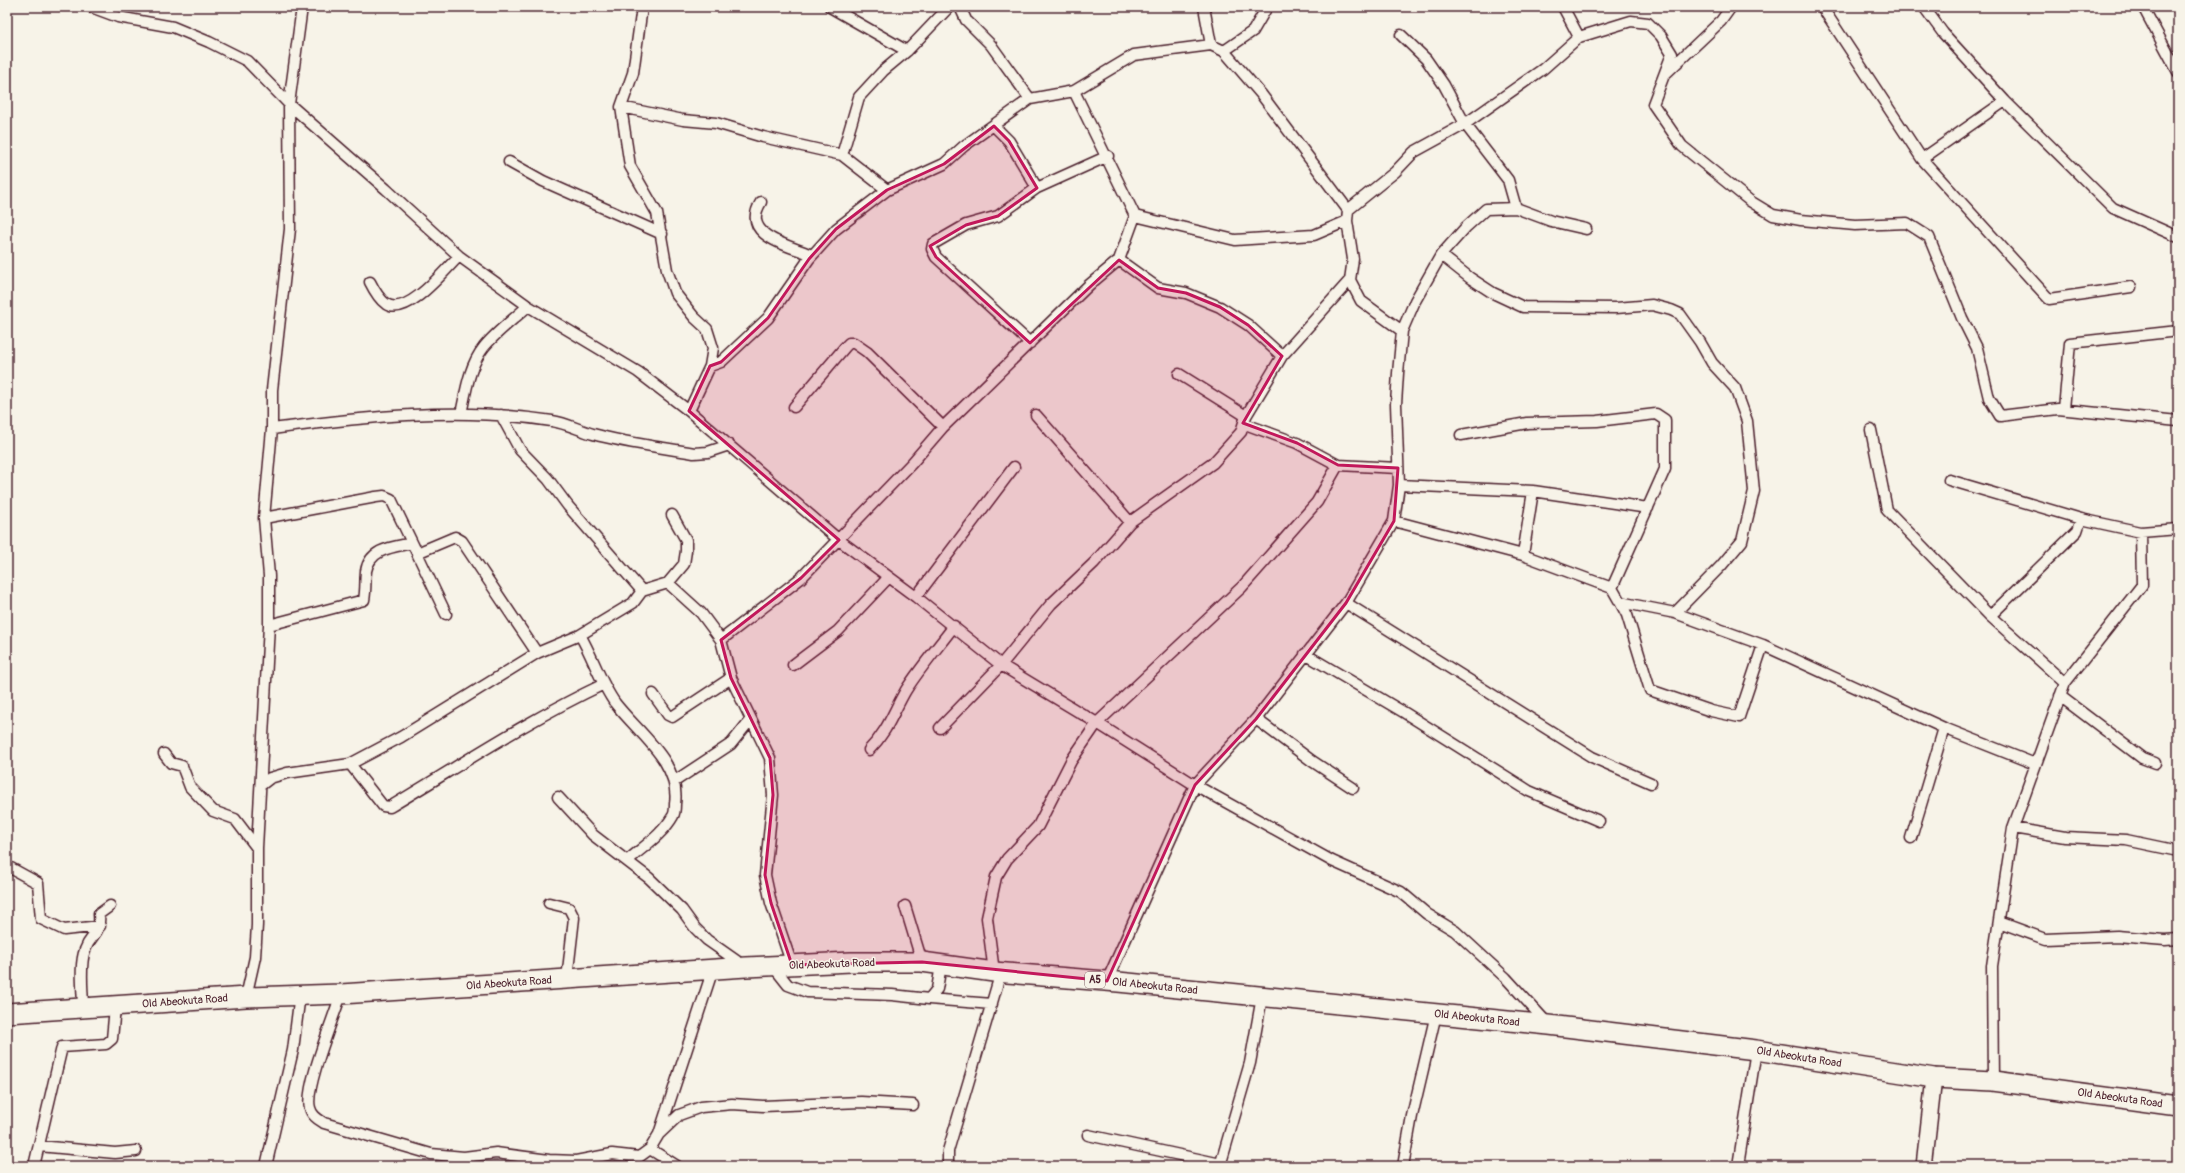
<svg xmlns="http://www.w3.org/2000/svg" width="2185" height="1173" font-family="Pangolin,sans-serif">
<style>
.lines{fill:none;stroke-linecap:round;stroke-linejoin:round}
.street-casing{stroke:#4a1f2b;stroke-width:13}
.secondary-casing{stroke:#4a1f2b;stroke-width:18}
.highway-casing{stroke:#4a1f2b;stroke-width:22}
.street{stroke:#f7f3e8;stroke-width:10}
.secondary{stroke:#f7f3e8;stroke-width:15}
.highway{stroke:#f7f3e8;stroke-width:19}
.marked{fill:#c2185b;fill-opacity:0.2;stroke:#c2185b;stroke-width:3;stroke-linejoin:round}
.labels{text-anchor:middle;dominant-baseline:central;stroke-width:3;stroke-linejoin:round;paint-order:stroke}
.shield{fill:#f7f3e8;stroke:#7e5f64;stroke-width:1}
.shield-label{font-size:10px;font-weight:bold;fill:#4a1f2b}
.street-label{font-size:11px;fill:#4a1f2b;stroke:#f7f3e8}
</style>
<rect width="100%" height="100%" fill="#f7f3e8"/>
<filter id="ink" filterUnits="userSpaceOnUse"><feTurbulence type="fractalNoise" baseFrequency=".025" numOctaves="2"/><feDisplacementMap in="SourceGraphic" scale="8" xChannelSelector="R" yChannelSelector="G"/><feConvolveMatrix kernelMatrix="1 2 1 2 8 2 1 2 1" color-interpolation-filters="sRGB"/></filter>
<g filter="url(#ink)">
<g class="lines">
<defs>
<path id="street" d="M91,7L118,17L173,27L209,42L247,61L289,104L386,189L459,256L528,306L638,372L689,411L839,540L916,597L1001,665L1097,723L1195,785L1332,861L1401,892L1427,914L1455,931L1506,978L1548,1024
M642,7L633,73L621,107L630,166L657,213L667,270L675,293L694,317L707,329L713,348L710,366L689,411
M830,7L907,51
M960,7L966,20L991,45L1030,99
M1563,7L1579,37
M1822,7L1922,159L2049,299L2131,287
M1924,7L1943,33L2005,101L2113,208L2178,237
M2143,7L2178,72
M1401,35L1426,59L1444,85L1465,124L1508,180L1516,208L1551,221L1586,229
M1224,51L1253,31L1267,7
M1664,75L1721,21L1731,7
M621,107L683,120L716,123L763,137L842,155L887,190
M994,126L1009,141L1037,188
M842,155L859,97L883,71L907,51L949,7
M1922,159L2005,101
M509,162L543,181L662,234
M761,202C740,236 788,245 812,255
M1348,210L1395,172L1414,152L1465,124L1543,69L1579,37L1631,21L1648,23L1661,36L1672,54L1653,104L1682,146L1750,201L1773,215L1801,220L1855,225L1907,223L1929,237L1962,318L1977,348L1989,398L2000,416L2058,409L2178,421
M1135,216L1235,240L1314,235L1347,221
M1441,255L1470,278L1493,293L1523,307L1616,308L1652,305L1671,310L1680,314L1700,342L1712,363L1735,388L1747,421L1754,491L1742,541L1721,566L1675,613
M1119,260L1158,288L1186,293L1220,307L1248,325L1282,356
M1350,280L1361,301L1402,331
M370,282C374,290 379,299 386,304C407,318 446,269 459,256
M1030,343L936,257L932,249L933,244L966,225L998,216L1037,188L1108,156
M710,366L721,362L768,318L809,259L836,229L887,190L944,164L964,146L1030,99L1074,91L1134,55L1211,45
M1179,374L1246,416
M794,407L845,347L849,343H854L867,352L943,427
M2064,409L2070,343L2178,331
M461,414C466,391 469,366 484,347C496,332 514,319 528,306
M501,415L520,450L548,479L568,506L642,591
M1036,415L1130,522
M1245,424L1297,443L1338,465L1398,468
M272,429C364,417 460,406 552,421C566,423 579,430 593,434C625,443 660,447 694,453L708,452L729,445
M1871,430L1887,510L1990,616L2065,683
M1461,435L1527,423L1597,421L1656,414L1665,420V469L1612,588
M1949,480L2081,519L2141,532L2178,529
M1399,485L1533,491L1648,508
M264,518L376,497L384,496L391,499L417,553L455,537L462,541L537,653
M1394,521L1523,555L1612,588L1620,602L1675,613L1763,645L1944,728L2035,764
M417,553L446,614
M1523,555L1533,491
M668,583L701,613L721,640L731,678L770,758L773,795L765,875L771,903L792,965
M916,597L1014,467
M1620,602L1627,615L1650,690L1711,711L1739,717L1763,645
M1346,603L1592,757L1651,783
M1990,616L2077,531L2081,519
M269,625L364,600C366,590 365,580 366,571C370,548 394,547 412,543
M580,635C593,657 600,682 615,703C638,733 681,762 675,804C675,808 675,813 673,816C663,834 643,847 627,861
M721,640L801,578L912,463L943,427L1089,285L1119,260L1135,216L1074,91
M1305,654L1405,713L1529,791L1599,821
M793,665L838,631L889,577
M653,694L668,715L672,717L731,678
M2060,696L2142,758L2155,763
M1256,719L1312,761L1353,788
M940,728L1001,665L1051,604L1094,563L1130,522L1213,463L1241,432L1246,416L1282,356L1350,280L1353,259L1347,221L1348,210L1261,94L1224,51L1211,45L1204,7
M869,750C888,731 893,712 906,690C920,668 938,647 954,626
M164,754L171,763L182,766L190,787L213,811L235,819L257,848
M350,764L383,806L390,807C462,764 528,720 604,684
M675,781L731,744L751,719
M261,785L270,778L287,773L350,764L401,737L537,653L580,635L633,603L642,591L668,583L684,564L686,551V540L672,515
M558,797L593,835L649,878L682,910L695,928L707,940L744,966
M2013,828L2065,837L2126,840L2178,851
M1911,838L1944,728
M7,866L38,883L41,919L64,930L100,926
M549,903L569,908L574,918L567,979
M905,906L922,962
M1999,922L2045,939L2117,936L2165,940L2178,939
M773,966L788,985L807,992L892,995L929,999L937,989L941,965
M994,972L987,918L996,877L1007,859L1038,826L1071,761L1097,723L1242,587L1317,502L1338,465
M1107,981L1195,785L1256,719L1346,603L1394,521L1399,485L1396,404L1398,373L1402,331L1415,301L1441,255L1466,227L1486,209L1516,208
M341,994C334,1017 304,1089 310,1108C312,1116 318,1119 324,1123L431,1154L464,1157L496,1153L549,1160L576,1161L612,1154L639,1157L650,1149L659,1134L679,1115L701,1107L732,1104L763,1106L861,1102L913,1105
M246,997L255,957L257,925V848L269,625V576L264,518L272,429V390L290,229L289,104L302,7
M929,999L992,1004
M83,1008C83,992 79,965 85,950C91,933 101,936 99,914L110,906
M1993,1081L1992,966L2013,828L2065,683L2142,585L2141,532
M659,1134L713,969
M1088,1135L1221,1164
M39,1146L115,1153L136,1151
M650,1149L677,1166
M34,1166L62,1047L106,1044L112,1039L115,1007
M266,1166L293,1050L300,994
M948,1166V1151L1001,972
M1220,1166L1250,1063L1262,997
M1403,1166L1412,1116L1436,1014
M1738,1166L1756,1050"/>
<path id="secondary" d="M1924,1166L1934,1078"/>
<path id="highway" d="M7,1013L246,997L341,994L746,967L851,962H922L994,972L1118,982L1549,1025L1756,1050L1934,1078L1993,1081L2178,1106"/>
</defs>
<use href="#street" class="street-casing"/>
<use href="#secondary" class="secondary-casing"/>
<use href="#highway" class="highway-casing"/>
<use href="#street" class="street"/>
<use href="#secondary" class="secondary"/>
<use href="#highway" class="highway"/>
</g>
</g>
<path class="marked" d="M994,126L1009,141L1037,188L998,216L966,225L930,246L936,257L1030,343L1119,260L1158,288L1186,293L1220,307L1248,325L1282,356L1243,423L1297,443L1338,465L1398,468L1394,521L1346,603L1256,719L1195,785L1107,981L922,962L792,965L771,903L765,875L773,795L770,758L731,678L721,640L801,578L839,540L689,411L710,366L721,362L768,318L809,259L836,229L887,190L944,164Z"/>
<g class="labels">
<rect class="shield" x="1085" y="972" width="20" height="16" rx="3"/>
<g class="shield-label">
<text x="1095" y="980">A5</text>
</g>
<g class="street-label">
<text transform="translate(832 964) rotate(-2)">Old Abeokuta Road</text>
<text transform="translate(509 983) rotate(-4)">Old Abeokuta Road</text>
<text transform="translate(1155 986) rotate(6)">Old Abeokuta Road</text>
<text transform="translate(185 1001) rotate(-4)">Old Abeokuta Road</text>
<text transform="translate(1477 1018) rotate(6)">Old Abeokuta Road</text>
<text transform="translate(1799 1057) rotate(9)">Old Abeokuta Road</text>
<text transform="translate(2120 1098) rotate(8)">Old Abeokuta Road</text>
</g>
</g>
<rect width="2185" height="1173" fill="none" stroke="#f7f3e8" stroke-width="24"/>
<rect x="12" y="12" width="2161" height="1149" fill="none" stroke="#4a1f2b" stroke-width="1.5" filter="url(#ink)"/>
</svg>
